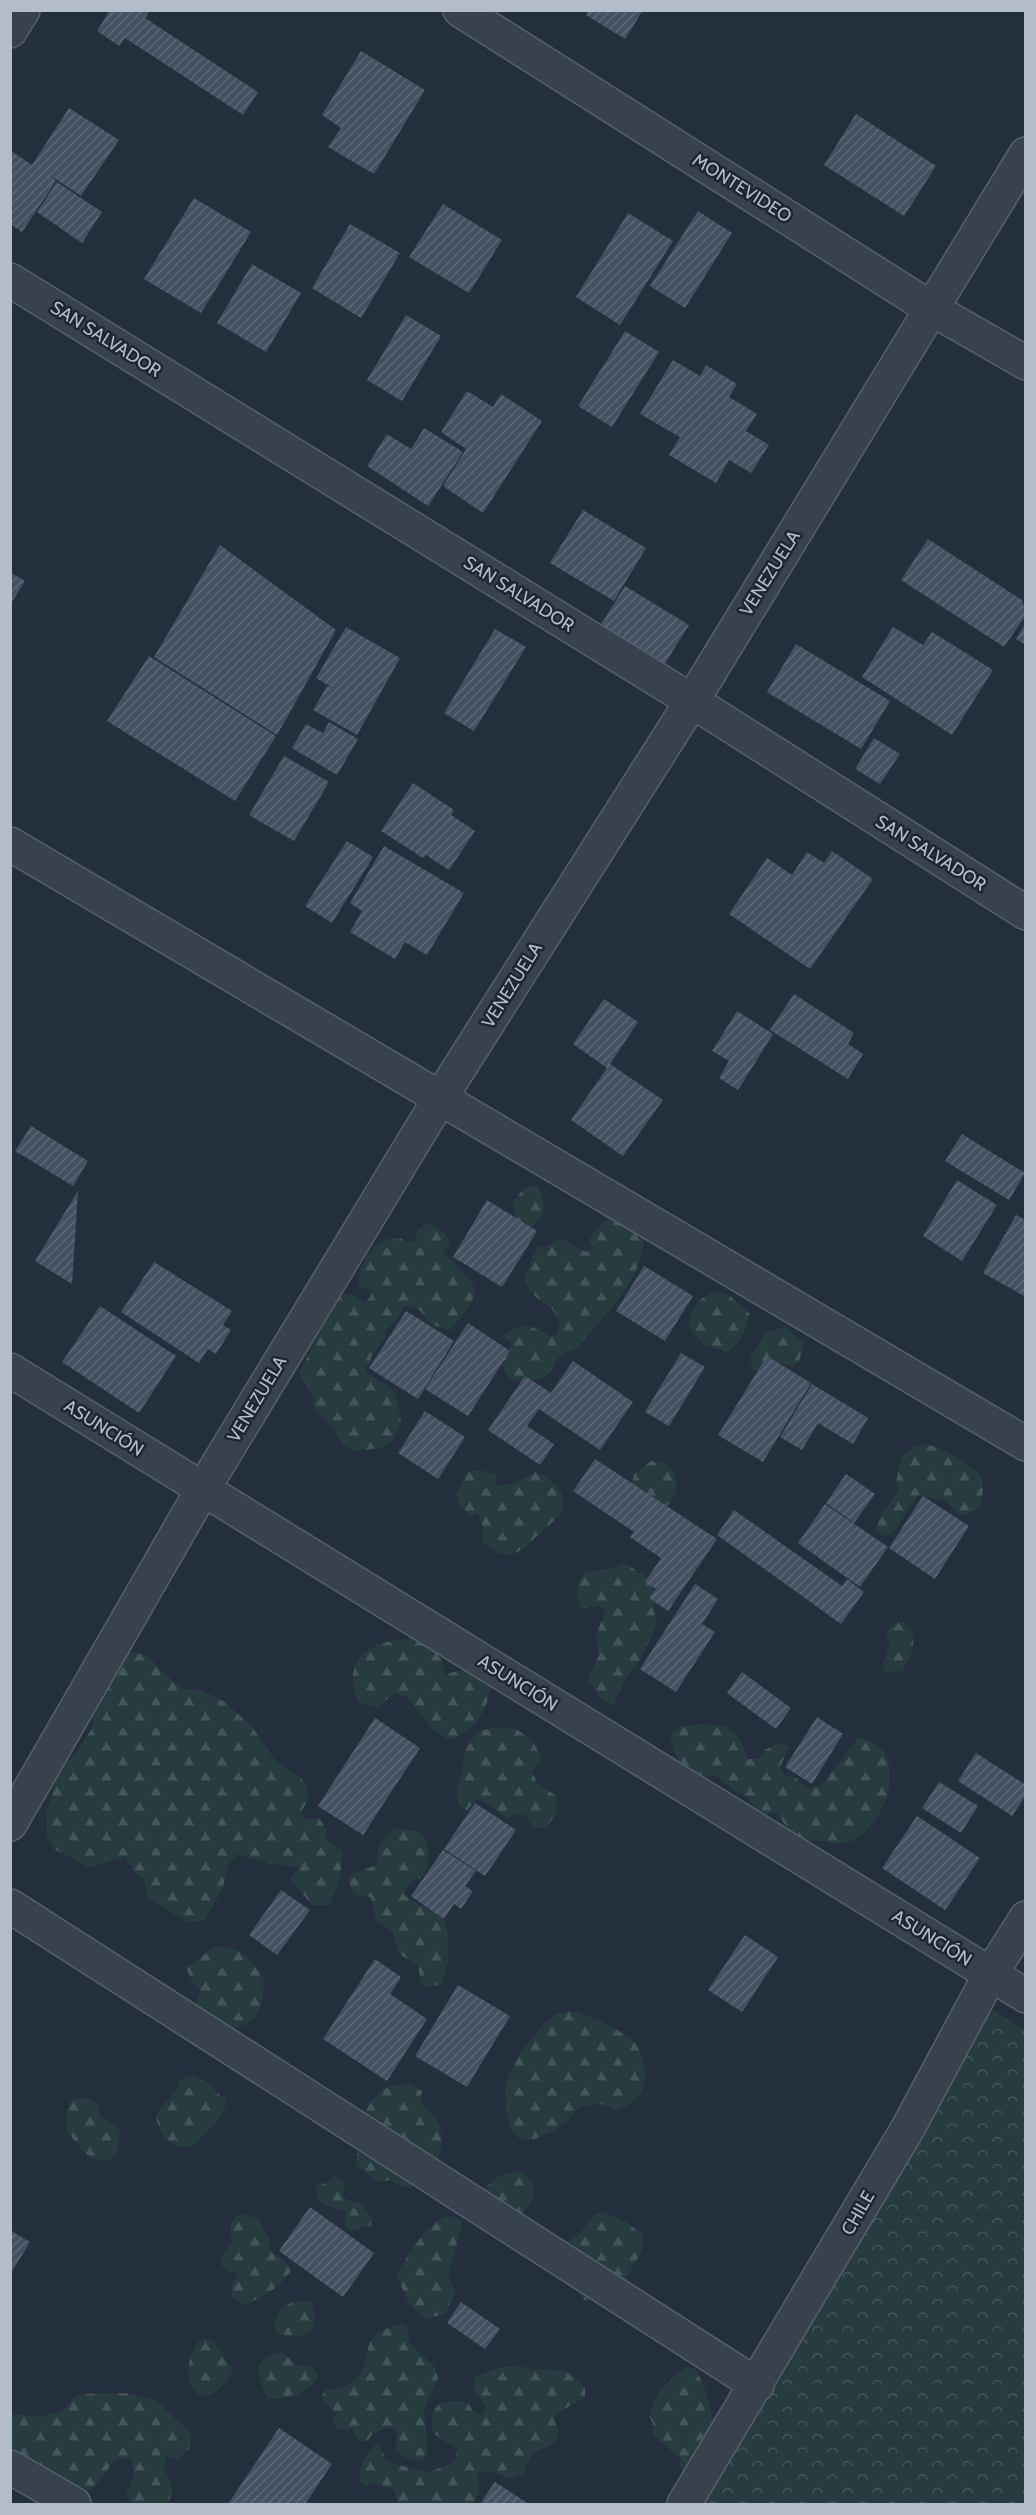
<svg xmlns="http://www.w3.org/2000/svg" width="1036" height="2515" font-family="Cabin,sans-serif">
<style>
.forest{fill:url(#forest-firs)}
.park{fill:url(#park-crowns)}
.building{fill:url(#building-hatch)}
.lines{fill:none;stroke-linecap:round;stroke-linejoin:round}
.minor-casing{stroke:#565f6c;stroke-width:36}
.tertiary-casing{stroke:#565f6c;stroke-width:36}
.minor{stroke:#38414e;stroke-width:33}
.tertiary{stroke:#38414e;stroke-width:33}
.labels{text-anchor:middle;dominant-baseline:central;stroke-width:5;stroke-linejoin:round;paint-order:stroke}
.street-label{font-size:18px;fill:#b4bcc9;stroke:#1d2633}
</style>
<defs>
<pattern id="forest-firs" width="22" height="20" patternUnits="userSpaceOnUse" patternTransform="scale(1.5)"><rect width="22" height="20" fill="#263c3f"/><path d="M5 1l3.5 6h-7zM16 11l3.5 6h-7z" fill="#435659"/></pattern>
<pattern id="park-crowns" width="20" height="18" patternUnits="userSpaceOnUse" patternTransform="scale(1.5)"><rect width="20" height="18" fill="#263c3f"/><path d="M2 6a3 3 0 1 1 6 0M12 15a3 3 0 1 1 6 0" fill="none" stroke="#435659"/></pattern>
<pattern id="building-hatch" width="6" height="6" patternUnits="userSpaceOnUse" patternTransform="scale(1.5)"><rect width="6" height="6" fill="#455162"/><path d="M-1 1l2-2M0 6l6-6M5 7l2-2" fill="none" stroke="#5d6877"/></pattern>
</defs>
<rect width="100%" height="100%" fill="#242f3e"/>
<path class="forest" d="M537,1185C547,1203 547,1218 528,1229L513,1225L515,1208L513,1204C519,1192 524,1187 537,1185Z
M611,1216L643,1228C648,1269 617,1303 591,1331C586,1336 582,1343 576,1348C573,1351 568,1351 564,1353C555,1359 554,1367 548,1374C544,1378 540,1378 535,1380C515,1384 508,1382 501,1362L511,1346L510,1341L502,1336C522,1322 530,1324 550,1337L557,1334L560,1324C557,1319 555,1311 550,1307C538,1298 530,1295 524,1280L533,1256L540,1246L546,1247L561,1238L586,1252L593,1248L589,1240L597,1228Z
M426,1224C439,1226 444,1230 450,1243L443,1253C481,1289 485,1287 451,1330L432,1325C420,1314 425,1308 405,1306L395,1322L385,1331V1337L371,1357L370,1364L365,1367L368,1374L385,1384L396,1394L401,1421L392,1441L381,1448L357,1451L343,1445L335,1430L314,1409L313,1397L299,1373L335,1303L343,1295L353,1294L365,1303L370,1297L372,1290L359,1286C358,1266 372,1238 396,1238C403,1238 406,1243 414,1241L418,1229Z
M719,1292L730,1296L750,1314C746,1331 741,1341 728,1352C719,1351 716,1346 704,1345L689,1328C690,1307 699,1295 719,1292Z
M785,1327L804,1343L799,1362L792,1366C767,1358 774,1369 753,1371L750,1358L765,1333Z
M926,1444C948,1450 965,1462 982,1477C984,1498 984,1512 960,1515L945,1501L918,1495L892,1534L884,1536L876,1531C879,1515 888,1504 899,1491L896,1482L902,1456L915,1446Z
M651,1461C677,1462 683,1484 670,1504L660,1508L631,1488L634,1474Z
M479,1470L496,1474L495,1486L515,1483L536,1472C552,1478 572,1495 560,1514C553,1523 543,1530 536,1537C526,1545 522,1553 509,1554C499,1555 491,1549 483,1543V1528L478,1513L471,1515L460,1507L457,1495L467,1472Z
M624,1563L652,1580L656,1626L640,1660L627,1676L613,1705L603,1701L588,1680C594,1663 604,1656 595,1639L605,1611L599,1605L581,1609C576,1595 574,1581 587,1571C602,1571 612,1571 624,1563Z
M903,1621C921,1634 912,1656 902,1671L885,1673L883,1663L890,1644L886,1634L893,1624Z
M410,1639C428,1647 444,1652 445,1675C465,1666 476,1673 490,1688C486,1715 475,1727 452,1740C429,1732 422,1715 408,1697L394,1694L377,1707L358,1702C341,1658 369,1641 410,1639Z
M111,1650L130,1651L149,1657L162,1672L183,1689L201,1690L223,1701L251,1725L274,1759L302,1779L307,1787L308,1800L301,1812L305,1819L319,1818L327,1830L325,1838L343,1852L340,1879L329,1905H312L290,1878L299,1869L286,1865L268,1863L237,1854L228,1865L223,1888L205,1920L188,1922L149,1899L144,1880L133,1870L125,1856L90,1868L54,1849L47,1837L46,1813L52,1798L54,1778L64,1764L77,1752L94,1725L85,1685Z
M699,1724C730,1725 738,1727 748,1759H759L765,1750L779,1743L789,1747L780,1767L784,1775L796,1778L807,1789L821,1786L859,1737C911,1747 889,1819 856,1839C843,1846 833,1843 820,1841C811,1840 801,1842 792,1843L790,1832L777,1813L759,1816L748,1797L737,1793L716,1775C692,1779 669,1758 671,1733L680,1727Z
M497,1727L516,1729L532,1740L541,1756V1761L532,1771L537,1783L556,1796L557,1813L545,1828H534L525,1815L517,1814L507,1818L488,1804L477,1800L467,1810L463,1809L458,1804L457,1786L463,1770L464,1752L478,1731Z
M395,1828L416,1831L424,1835C430,1853 431,1864 420,1879H413L403,1894L420,1906L429,1905L437,1911L444,1921L448,1935V1962L441,1984L427,1988L421,1983L418,1965L399,1954L393,1932L376,1920L371,1898L365,1895L355,1896C335,1865 371,1875 378,1861C378,1859 378,1853 378,1851C381,1842 388,1834 395,1828Z
M216,1946C244,1948 249,1958 264,1980C262,2009 260,2024 228,2029L194,2006L201,1992L193,1983L186,1968Z
M578,2012C594,2019 621,2029 633,2041C646,2055 650,2083 637,2098C632,2103 623,2107 617,2111L602,2104L580,2106C568,2121 558,2130 540,2137C532,2140 521,2142 515,2135C507,2126 503,2093 507,2081C512,2063 542,2019 560,2013C565,2011 573,2012 578,2012Z
M189,2075C206,2078 213,2090 226,2100C225,2117 215,2123 204,2134C201,2138 199,2142 195,2144C175,2156 158,2133 156,2116C163,2102 176,2095 180,2080Z
M408,2083L422,2091L420,2102C444,2124 444,2133 438,2164L411,2188L400,2186L390,2180L379,2182L356,2166C359,2142 359,2108 381,2091C388,2086 400,2085 408,2083Z
M88,2098L97,2103L100,2116L120,2130L117,2155C93,2172 82,2147 66,2131L67,2109L72,2099Z
M519,2171C547,2184 529,2211 511,2223L488,2204L484,2189L498,2176Z
M334,2176L342,2180L345,2188L342,2196L353,2203L359,2202L373,2219L371,2226L360,2227L358,2230L351,2231L345,2226L346,2212C337,2206 327,2208 318,2201L316,2187L330,2181Z
M603,2212L626,2222L643,2235L642,2250L625,2280L613,2293L598,2301L584,2300L576,2290L554,2272L557,2247L578,2236L595,2214Z
M238,2214L258,2218L270,2241L269,2249L286,2262L291,2271C278,2288 264,2298 243,2305L231,2295L233,2282L238,2273L227,2271L220,2263L224,2252L232,2244L230,2225Z
M450,2216L460,2220L462,2225L448,2275L455,2292L445,2314L425,2319L409,2303L396,2275C409,2256 426,2220 450,2216Z
M292,2302H311L315,2316L311,2332L298,2336L277,2334L274,2323L281,2309Z
M403,2323L408,2328L409,2343L433,2365L438,2378L424,2411L428,2454L421,2462L404,2457L396,2451L397,2431L389,2427L373,2434L367,2441L358,2440L352,2429L338,2430L332,2421L336,2414L321,2397L325,2390C352,2388 360,2381 367,2355C368,2351 368,2345 371,2341C378,2330 390,2327 403,2323Z
M206,2339L214,2342L233,2370C202,2427 172,2377 199,2341Z
M282,2352L296,2365L313,2367L318,2377C305,2395 289,2400 268,2398C256,2375 251,2359 282,2352Z
M500,2367C508,2367 517,2366 524,2367C528,2368 530,2370 534,2370C560,2370 566,2366 585,2388V2397L554,2415C554,2423 556,2424 558,2430C561,2444 541,2449 532,2453L523,2474L510,2479L493,2472H479L477,2477C481,2486 479,2496 473,2504H399L394,2490L374,2483L367,2486L361,2483C358,2469 364,2453 376,2445H379L387,2461C401,2467 414,2467 427,2473L450,2464L456,2458L457,2449L433,2433C428,2404 442,2397 468,2403L474,2412L482,2415L486,2407L473,2390L475,2377Z
M685,2367L694,2368C707,2386 711,2409 715,2431L689,2473L683,2471L679,2465L681,2459L653,2435V2424L649,2416L659,2391Z
M128,2393L157,2401L191,2434L190,2448L177,2459L166,2456L164,2470C172,2482 176,2493 166,2504H133L126,2495L134,2476L131,2458L115,2460L91,2491L67,2493L11,2464V2414L39,2417L62,2411L78,2394Z"/>
<path class="park" d="M968,1993L1025,2031V2504H694Z"/>
<path class="building" d="M110,10H150L145,18L258,92L243,115L125,38L119,46L97,31Z
M589,10H643L625,39L586,15Z
M361,51L425,90L374,174L328,147L341,128L322,115Z
M69,108L119,140L81,196L51,176L56,181L22,232L10,224V150L32,165Z
M856,114L936,166L904,216L824,165Z
M57,182L102,212L82,243L37,212Z
M194,198L251,232L201,313L144,279Z
M443,204L502,240L469,293L409,257Z
M698,211L732,233L685,308L650,286Z
M628,213L673,241L620,325L576,297Z
M350,224L400,253L361,318L312,288Z
M252,264L301,293L266,352L217,323Z
M406,315L441,336L402,401L367,380Z
M625,331L659,352L612,427L578,406Z
M673,360L700,376L706,365L737,384L729,397L757,414L746,431L769,445L751,473L729,460L716,483L669,455L680,437L640,414Z
M467,391L493,407L501,394L542,421L483,513L443,486L466,449L441,432Z
M424,428L463,452L428,506L367,466L387,434L411,449Z
M583,510L646,548L614,601L550,563Z
M928,539L1022,600L1026,615L1004,647L901,580Z
M220,545L336,630L277,735L154,657Z
M10,572L25,581L10,605Z
M625,586L689,625L661,670L597,631Z
M1026,622V645L1016,639Z
M346,627L400,658L357,735L313,710L327,686L333,688L316,678Z
M893,627L923,645L932,632L993,670L952,735L862,677Z
M495,629L526,647L474,731L444,713Z
M796,644L890,701L861,749L767,692Z
M149,656L276,736L235,801L107,721Z
M329,722L358,739L337,775L292,748L306,724L323,733Z
M874,738L900,754L880,784L855,769Z
M284,756L329,782L294,841L249,815Z
M413,783L454,810L451,815L475,831L449,870L426,855L423,858L381,831Z
M347,841L373,857L332,923L305,906Z
M384,846L464,893L427,955L405,942L395,959L350,932L362,911L350,903Z
M832,851L873,879L810,969L729,914L767,858L792,875L807,852L824,863Z
M794,994L854,1033L848,1044L863,1054L848,1079L770,1030Z
M604,999L638,1022L610,1064L663,1100L623,1156L571,1120L607,1068L573,1044Z
M737,1011L773,1034L738,1090L719,1078L729,1061L712,1051Z
M31,1126L88,1161L73,1186L15,1151Z
M962,1134L1025,1173L1009,1200L945,1161Z
M957,1180L997,1205L962,1261L923,1236Z
M78,1191L72,1284L35,1261Z
M487,1200L537,1231L502,1287L453,1257Z
M1016,1215L1026,1220V1297L983,1273Z
M154,1262L232,1311L223,1325L231,1330L216,1354L208,1349L199,1363L121,1312Z
M644,1266L693,1296L665,1341L616,1311Z
M100,1306L176,1356L139,1413L62,1362Z
M406,1311L454,1341L418,1399L369,1368Z
M468,1323L510,1351L468,1416L425,1389Z
M681,1353L705,1367L669,1426L645,1412Z
M767,1356L811,1383L763,1462L718,1435Z
M573,1361L633,1402L600,1450L539,1409L527,1426L554,1444L540,1465L488,1430L525,1376L551,1393Z
M812,1384L868,1418L853,1444L818,1423L802,1450L780,1437Z
M425,1411L465,1437L438,1479L398,1453Z
M595,1459L717,1539L668,1611L649,1598L656,1589L645,1582L661,1558L630,1537L634,1532L573,1491Z
M846,1474L875,1494L854,1523L826,1503Z
M923,1496L969,1526L935,1579L889,1548Z
M825,1504L888,1547L860,1587L798,1543Z
M734,1510L842,1586L847,1579L864,1592L841,1624L717,1535Z
M695,1584L718,1599L702,1624L715,1632L676,1692L640,1669Z
M742,1672L791,1708L776,1729L727,1693Z
M817,1717L843,1734L812,1784L785,1767Z
M375,1718L420,1748L363,1835L318,1806Z
M976,1753L1026,1785V1795L1012,1816L958,1781Z
M939,1782L978,1806L961,1833L922,1808Z
M475,1803L516,1830L485,1876L444,1849Z
M917,1816L980,1858L945,1910L882,1868Z
M443,1850L476,1871L465,1886L473,1891L461,1909L454,1904L444,1919L411,1896Z
M281,1890L310,1910L277,1955L249,1935Z
M745,1935L778,1957L742,2012L708,1990Z
M375,1959L401,1977L390,1994L427,2019L387,2081L323,2039Z
M458,1985L510,2016L467,2087L415,2056Z
M310,2207L374,2253L343,2297L279,2251Z
M10,2230L30,2242L10,2275Z
M461,2302L500,2329L485,2349L447,2323Z
M279,2428L332,2464L305,2504H228Z
M495,2482L529,2504H480Z"/>
<g class="lines">
<defs>
<path id="minor" d="M460,10L932,309L1026,363
M10,31L23,10
M10,844L1026,1444
M10,1370L1026,1996
M10,1824L203,1489L439,1100L692,701L1026,154
M10,1906L757,2385
M10,2467L74,2504
M684,2504L908,2128L990,1975L1026,1918"/>
<path id="tertiary" d="M10,280L692,701L1026,913"/>
</defs>
<use href="#minor" class="minor-casing"/>
<use href="#tertiary" class="tertiary-casing"/>
<use href="#minor" class="minor"/>
<use href="#tertiary" class="tertiary"/>
</g>
<g class="labels">
<g class="street-label">
<text transform="translate(742 188) rotate(32)">MONTEVIDEO</text>
<text transform="translate(106 339) rotate(32)">SAN SALVADOR</text>
<text transform="translate(770 573) rotate(-58)">VENEZUELA</text>
<text transform="translate(519 594) rotate(32)">SAN SALVADOR</text>
<text transform="translate(931 853) rotate(32)">SAN SALVADOR</text>
<text transform="translate(512 985) rotate(-58)">VENEZUELA</text>
<text transform="translate(257 1399) rotate(-59)">VENEZUELA</text>
<text transform="translate(104 1428) rotate(32)">ASUNCIÓN</text>
<text transform="translate(518 1683) rotate(32)">ASUNCIÓN</text>
<text transform="translate(932 1938) rotate(32)">ASUNCIÓN</text>
<text transform="translate(858 2213) rotate(-60)">CHILE</text>
</g>
</g>
<rect width="1036" height="2515" fill="none" stroke="#b4bcc9" stroke-width="24"/>
</svg>
